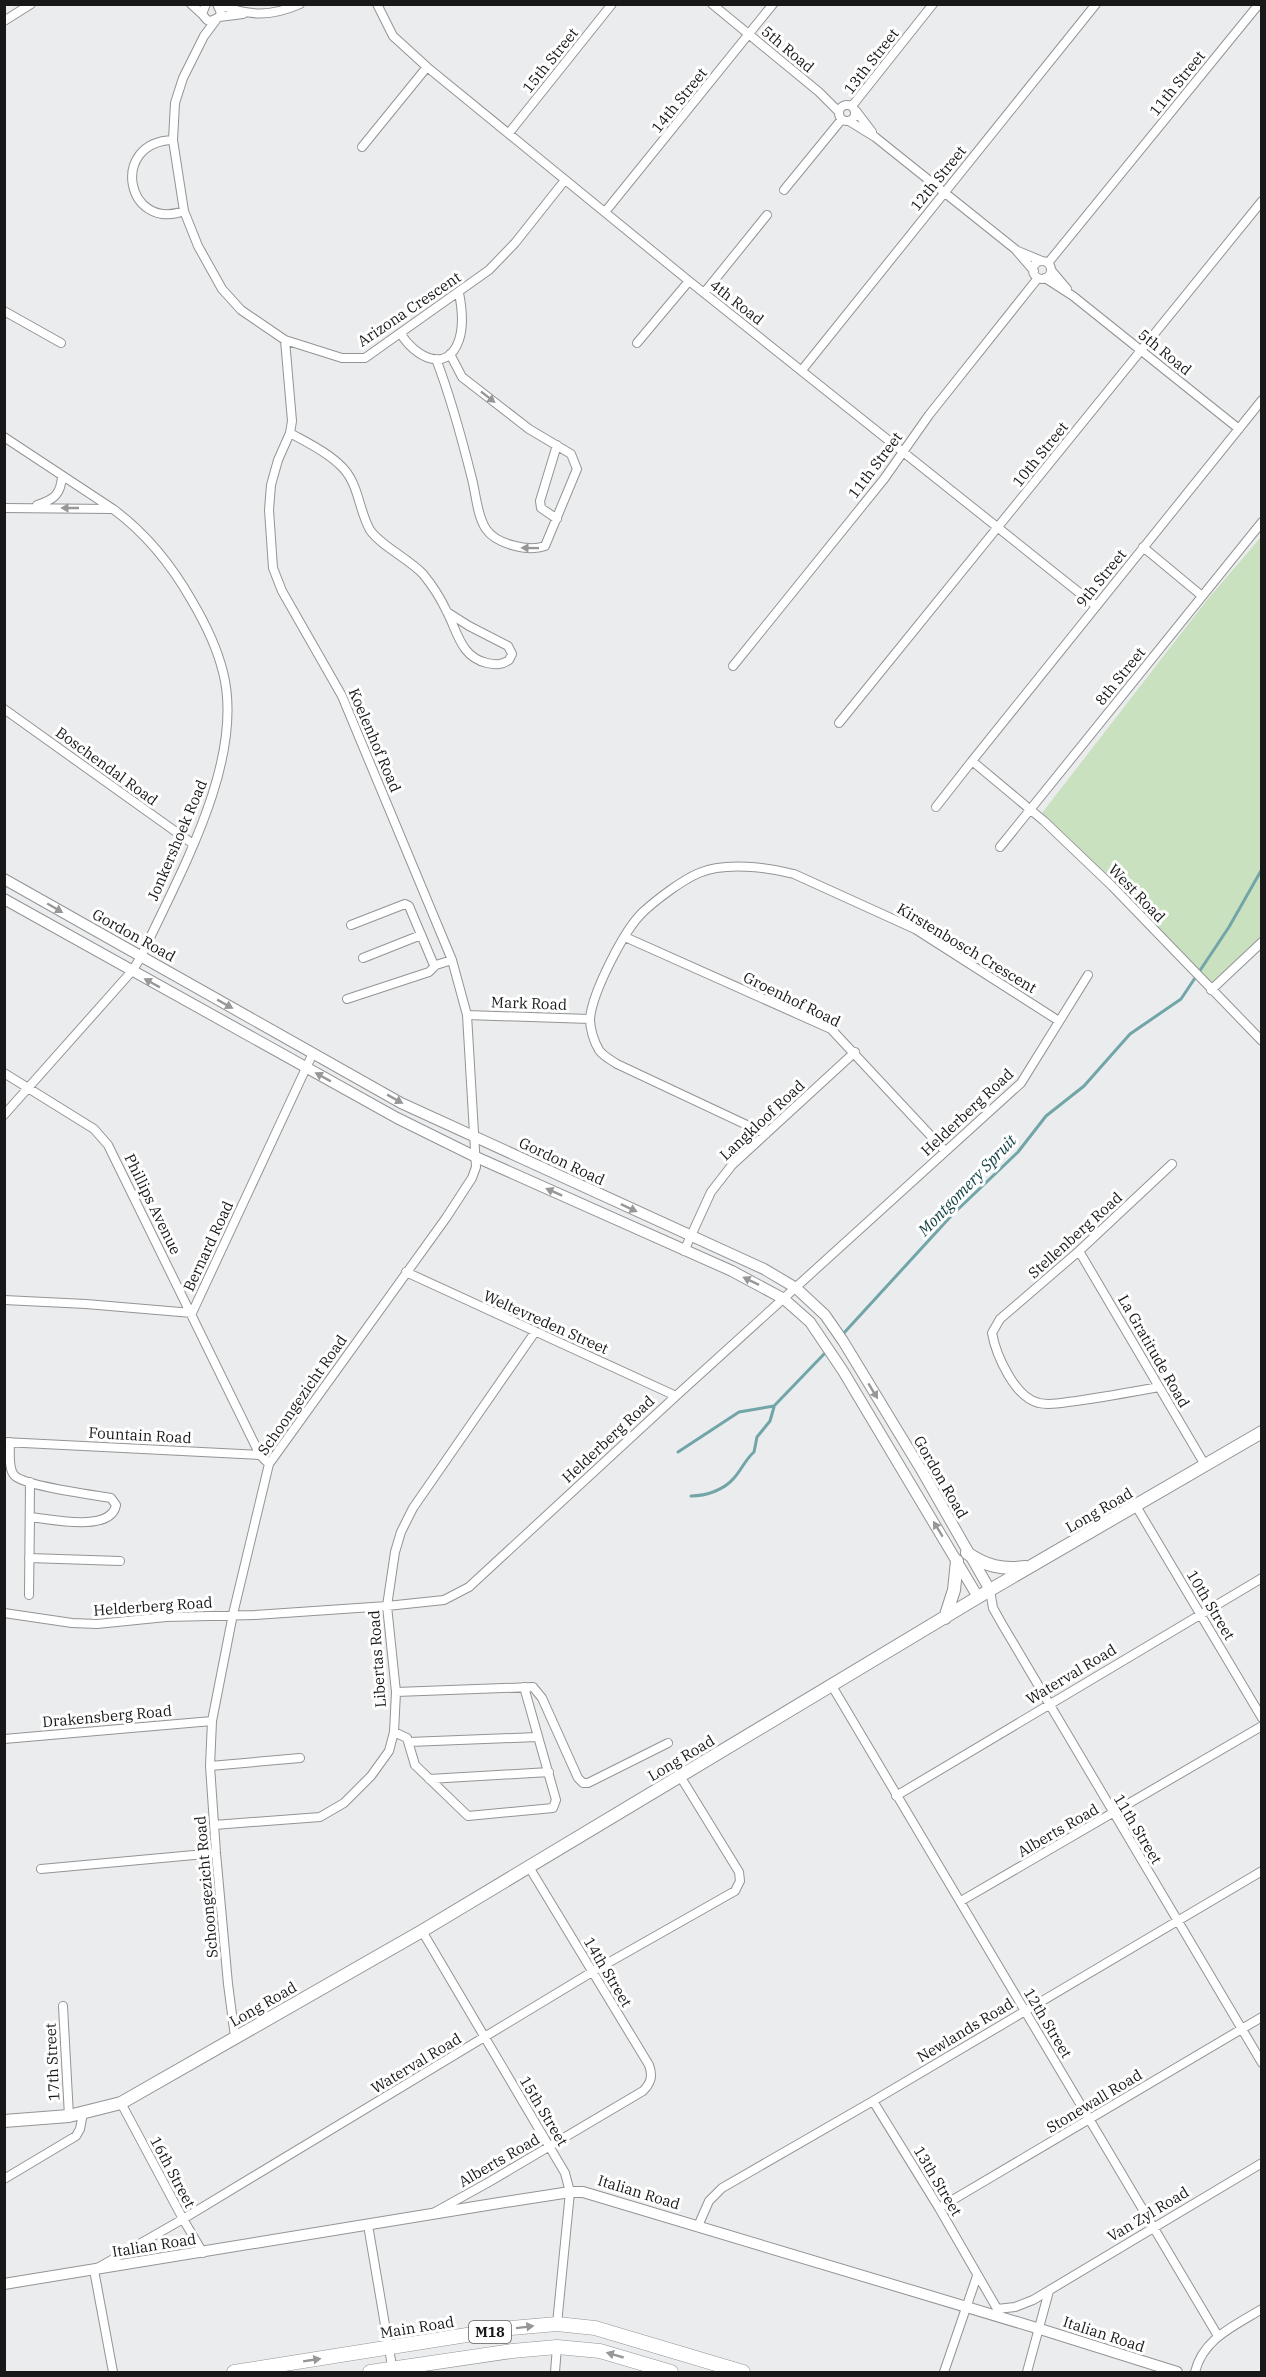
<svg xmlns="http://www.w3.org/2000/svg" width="1266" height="2377" font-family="'IBM Plex Serif',serif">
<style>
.green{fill:#cae1c0}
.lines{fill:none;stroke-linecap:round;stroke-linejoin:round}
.stream{stroke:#71a5a7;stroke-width:3}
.minor-casing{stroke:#929496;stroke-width:10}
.tertiary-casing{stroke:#929496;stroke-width:12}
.secondary-casing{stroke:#929496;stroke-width:14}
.primary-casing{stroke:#929496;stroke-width:15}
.minor{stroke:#fff;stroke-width:8}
.tertiary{stroke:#fff;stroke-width:10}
.secondary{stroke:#fff;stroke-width:12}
.primary{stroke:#fff;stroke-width:14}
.oneway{fill:#979798}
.labels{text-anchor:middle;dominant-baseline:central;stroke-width:6;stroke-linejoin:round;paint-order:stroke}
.shield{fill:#fff;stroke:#5d5d5e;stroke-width:1.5}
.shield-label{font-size:14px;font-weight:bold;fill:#181819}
.street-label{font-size:15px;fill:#181819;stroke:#fff}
.water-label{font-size:16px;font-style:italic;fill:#134446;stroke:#fff}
</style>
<rect width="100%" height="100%" fill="#eaecee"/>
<path class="green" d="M1261,537V938L1210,986L1042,813L1207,600Z"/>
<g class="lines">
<path class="stream" d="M843,1334L952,1215L1018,1152L1046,1116L1084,1086L1130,1034L1181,999L1229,927L1262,869
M678,1452L739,1412L774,1406L826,1352
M691,1496C706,1496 724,1490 734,1478C742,1469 745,1460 754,1452L757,1437L770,1421L774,1407"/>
<defs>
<path id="minor" d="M191,4L202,14
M206,4L202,14L207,20L211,21L219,17L221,13L217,4
M377,4L393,36L427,67L689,281L1096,606
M712,4L819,92L839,112
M218,5C250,15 268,18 300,4
M219,17L243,14
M216,20L204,36L183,78L175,103L173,140L184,211L198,246L222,289L241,310L285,340L342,358H365L489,270L515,243L565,180
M4,21L31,4
M839 113a8 8 0 1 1 16 0a8 8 0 1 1-16 0Z
M852,106L933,4
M856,111L872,132
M849,121L875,137L1015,249L1034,271
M509,133L612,4
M173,140C109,142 126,232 184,211
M362,147L427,67
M784,190L842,119
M605,212L773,4
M1018,251L1042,261
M1033 270a9 9 0 1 1 18 0a9 9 0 1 1-18 0Z
M1048,263L1259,4
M1051,270L1067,289
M1045,278L1073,296L1239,429
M704,293L767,215
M4,311L61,343
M401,334C414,356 447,375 459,340C464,325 462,308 459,293
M637,343L689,281
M436,359C451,398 462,439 472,479C476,494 477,516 486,529C496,544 528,552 545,546L577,469L571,454L529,429L462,377L450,354
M802,370L1096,4
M1262,400L972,761L1044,821L1112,886L1262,1041
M290,433C308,443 329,453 343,468C359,485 359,511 370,530C380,545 409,559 423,574C432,585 441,599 447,612C458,633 461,657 487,663C496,665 502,665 509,660L512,654L508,646L469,626L447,612
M4,437L113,509C147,534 171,564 192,601C205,623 217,648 223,672C246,761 177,878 141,957L132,971L4,1115
M557,445L540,501L541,508L557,519
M37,505C53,500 61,495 62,476
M4,508L112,509
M1143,547L1202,596
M733,666L884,479L929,415L1038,278
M4,709L193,844
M839,723L1262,201
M936,807L972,761
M1000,847L1262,522
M351,925L405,904L409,906L433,963L436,965L452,960
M625,937L831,1029L945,1151
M363,958L421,935
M1211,990L1262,942
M347,999L429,972L436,965
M467,1015L590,1019
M4,1073L94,1129L108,1145L260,1455
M766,1134L617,1064C611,1060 603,1056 599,1050C594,1042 590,1029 590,1019C592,993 624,930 643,912C656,900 682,880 699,873C724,862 768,867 794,874L915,929L1059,1021
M684,1251L711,1192L732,1165L855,1052
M1079,1251L1205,1465
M406,1272L676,1396
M4,1300L86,1304L192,1313L313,1053
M1159,1387C1132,1392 1104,1397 1076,1401C1065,1402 1051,1406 1039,1403C1015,1398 996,1355 992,1333L1000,1319L1079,1251L1172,1164
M4,1442L260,1455L269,1464
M10,1442C10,1451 8,1468 14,1475C23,1486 94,1495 111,1498L116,1505C111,1533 50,1519 30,1517L29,1595L30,1482
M1136,1506L1262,1718
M29,1558L120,1561
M990,1590L993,1608L1002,1624L1262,2063
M4,1613L72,1623L97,1624L166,1617L255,1615L387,1606L444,1600L469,1587L676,1396L1021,1083L1088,975
M832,1686L1218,2336
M396,1692L533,1687L542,1698L578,1778L583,1783H588L668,1743
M394,1732L407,1738L415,1765L468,1816L553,1808L556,1800L524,1687
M4,1739L212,1721
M409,1742L537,1737
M210,1766L300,1758
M429,1779L549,1772
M896,1796L1262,1578
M214,1825L320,1817L344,1803L371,1776L389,1751L394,1732L396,1692L387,1606L395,1552L401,1532L413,1508L535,1332
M41,1869L216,1853
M961,1901L1262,1726
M422,1931L549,2146L565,2173L570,2192L557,2324
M63,2006L69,2116
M235,2037L228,1984L216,1853L210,1766L212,1721L233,1614L269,1464L446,1218L472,1178L476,1167L467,1015L452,960L342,696L282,591L273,568L269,510L271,485L278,460L290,433L292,421L285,340
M873,2101L939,2208L999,2312
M121,2103L183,2219L203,2253
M4,2179L76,2136L80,2129L83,2113
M939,2208L1262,2017
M435,2212L489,2182L643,2091C651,2083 653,2076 649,2065L529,1867
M368,2225L393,2372
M698,2226L709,2201L722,2188L873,2101L1262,1871
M997,2309L1015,2307L1033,2300L1262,2163
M113,2372L94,2270L183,2219L592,1972L735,1891L740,1881L739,1872L680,1776
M555,2372L557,2347
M944,2372L977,2276
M1027,2372L1049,2291
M1195,2372C1203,2339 1234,2326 1262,2309"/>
<path id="tertiary" d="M4,879L401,1103L764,1269L796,1288L825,1315L843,1341L922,1471L990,1590
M4,899L397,1118L476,1157L732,1271L784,1299L810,1322L843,1371L978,1597
M4,2284L499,2203L570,2192H583L1040,2329L1177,2372"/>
<path id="secondary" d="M967,1553C986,1566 1002,1570 1025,1567
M945,1618L954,1590L957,1561
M4,2121L69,2116L121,2103L422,1931L990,1590L1262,1432"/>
<path id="primary" d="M234,2372L511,2328L557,2324L595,2328L743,2372
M370,2372L512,2351L557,2347L600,2351L671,2372"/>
</defs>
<use href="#minor" class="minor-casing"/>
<use href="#tertiary" class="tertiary-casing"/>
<use href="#secondary" class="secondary-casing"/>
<use href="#primary" class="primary-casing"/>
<use href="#minor" class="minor"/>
<use href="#tertiary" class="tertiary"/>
<use href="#secondary" class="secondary"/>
<use href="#primary" class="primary"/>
</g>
<defs><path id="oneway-solid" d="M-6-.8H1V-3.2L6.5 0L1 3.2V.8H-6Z" transform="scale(1.5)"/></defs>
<g class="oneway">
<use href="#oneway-solid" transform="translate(488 397) rotate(38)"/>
<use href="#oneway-solid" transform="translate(70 508) rotate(-180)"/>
<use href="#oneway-solid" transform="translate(530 548) rotate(-179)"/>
<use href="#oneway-solid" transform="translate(55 908) rotate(30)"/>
<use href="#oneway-solid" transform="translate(152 983) rotate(-151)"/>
<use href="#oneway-solid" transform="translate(225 1004) rotate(29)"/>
<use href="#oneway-solid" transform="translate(323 1077) rotate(-151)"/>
<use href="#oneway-solid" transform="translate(395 1099) rotate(29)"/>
<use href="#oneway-solid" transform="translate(554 1192) rotate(-156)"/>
<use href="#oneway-solid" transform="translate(629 1208) rotate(25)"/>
<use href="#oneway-solid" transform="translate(751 1281) rotate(-154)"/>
<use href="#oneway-solid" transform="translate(873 1391) rotate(59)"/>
<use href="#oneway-solid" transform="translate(938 1529) rotate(-121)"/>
<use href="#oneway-solid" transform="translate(525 2327) rotate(-7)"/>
<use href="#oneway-solid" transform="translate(615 2355) rotate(-164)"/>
<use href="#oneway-solid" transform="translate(312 2360) rotate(-9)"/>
</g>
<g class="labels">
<rect class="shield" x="469" y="2321" width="42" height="22" rx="4.5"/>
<g class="shield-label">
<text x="490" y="2332">M18</text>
</g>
<g class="street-label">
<text transform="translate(788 49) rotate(40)">5th Road</text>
<text transform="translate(550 60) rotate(-51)">15th Street</text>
<text transform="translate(871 61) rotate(-52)">13th Street</text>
<text transform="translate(1177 83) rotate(-51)">11th Street</text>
<text transform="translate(679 100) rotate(-51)">14th Street</text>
<text transform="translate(938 178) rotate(-51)">12th Street</text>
<text transform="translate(737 302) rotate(38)">4th Road</text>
<text transform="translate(409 309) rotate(-34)">Arizona Crescent</text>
<text transform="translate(1165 352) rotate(39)">5th Road</text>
<text transform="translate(1040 454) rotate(-51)">10th Street</text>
<text transform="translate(875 465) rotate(-53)">11th Street</text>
<text transform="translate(1101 578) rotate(-51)">9th Street</text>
<text transform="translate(1120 676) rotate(-51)">8th Street</text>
<text transform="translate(375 740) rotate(67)">Koelenhof Road</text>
<text transform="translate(107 766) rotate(36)">Boschendal Road</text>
<text transform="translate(177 840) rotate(-67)">Jonkershoek Road</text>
<text transform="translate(1137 893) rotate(46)">West Road</text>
<text transform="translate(134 935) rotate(29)">Gordon Road</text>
<text transform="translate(967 948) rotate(31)">Kirstenbosch Crescent</text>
<text transform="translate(792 999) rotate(26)">Groenhof Road</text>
<text transform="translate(529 1003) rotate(2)">Mark Road</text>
<text transform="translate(967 1112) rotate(-43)">Helderberg Road</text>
<text transform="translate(762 1120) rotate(-43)">Langkloof Road</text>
<text transform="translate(562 1161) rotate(25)">Gordon Road</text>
<text transform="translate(153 1204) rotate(64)">Phillips Avenue</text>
<text transform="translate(1075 1235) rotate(-42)">Stellenberg Road</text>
<text transform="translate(208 1246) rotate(-65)">Bernard Road</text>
<text transform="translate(546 1322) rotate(24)">Weltevreden Street</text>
<text transform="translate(1154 1351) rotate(60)">La Gratitude Road</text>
<text transform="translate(302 1395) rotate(-55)">Schoongezicht Road</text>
<text transform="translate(140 1435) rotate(3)">Fountain Road</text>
<text transform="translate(608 1439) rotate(-43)">Helderberg Road</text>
<text transform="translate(941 1477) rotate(60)">Gordon Road</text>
<text transform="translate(1099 1510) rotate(-30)">Long Road</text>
<text transform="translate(1211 1605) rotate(59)">10th Street</text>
<text transform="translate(153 1606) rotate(-4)">Helderberg Road</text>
<text transform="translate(377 1659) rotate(-94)">Libertas Road</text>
<text transform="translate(1071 1674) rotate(-31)">Waterval Road</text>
<text transform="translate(107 1716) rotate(-5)">Drakensberg Road</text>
<text transform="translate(681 1758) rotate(-31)">Long Road</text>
<text transform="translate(1138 1829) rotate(59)">11th Street</text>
<text transform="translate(1058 1830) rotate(-30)">Alberts Road</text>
<text transform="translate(206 1887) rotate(-95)">Schoongezicht Road</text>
<text transform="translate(608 1972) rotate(59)">14th Street</text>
<text transform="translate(263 2004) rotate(-30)">Long Road</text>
<text transform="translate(1048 2023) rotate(59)">12th Street</text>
<text transform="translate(965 2030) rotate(-31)">Newlands Road</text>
<text transform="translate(52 2062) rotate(-93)">17th Street</text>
<text transform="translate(416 2063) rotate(-31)">Waterval Road</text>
<text transform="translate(1094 2101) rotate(-31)">Stonewall Road</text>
<text transform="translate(544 2111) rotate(59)">15th Street</text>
<text transform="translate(499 2160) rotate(-30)">Alberts Road</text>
<text transform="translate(173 2172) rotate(62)">16th Street</text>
<text transform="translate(938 2181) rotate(59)">13th Street</text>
<text transform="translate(639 2192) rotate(17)">Italian Road</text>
<text transform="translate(1148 2214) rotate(-31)">Van Zyl Road</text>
<text transform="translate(154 2245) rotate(-9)">Italian Road</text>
<text transform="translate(417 2327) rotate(-9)">Main Road</text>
<text transform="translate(1104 2334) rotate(18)">Italian Road</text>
</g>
<g class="water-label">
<text transform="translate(967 1185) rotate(-46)">Montgomery Spruit</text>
</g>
</g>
<rect width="1266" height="2377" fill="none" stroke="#181819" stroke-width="12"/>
</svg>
